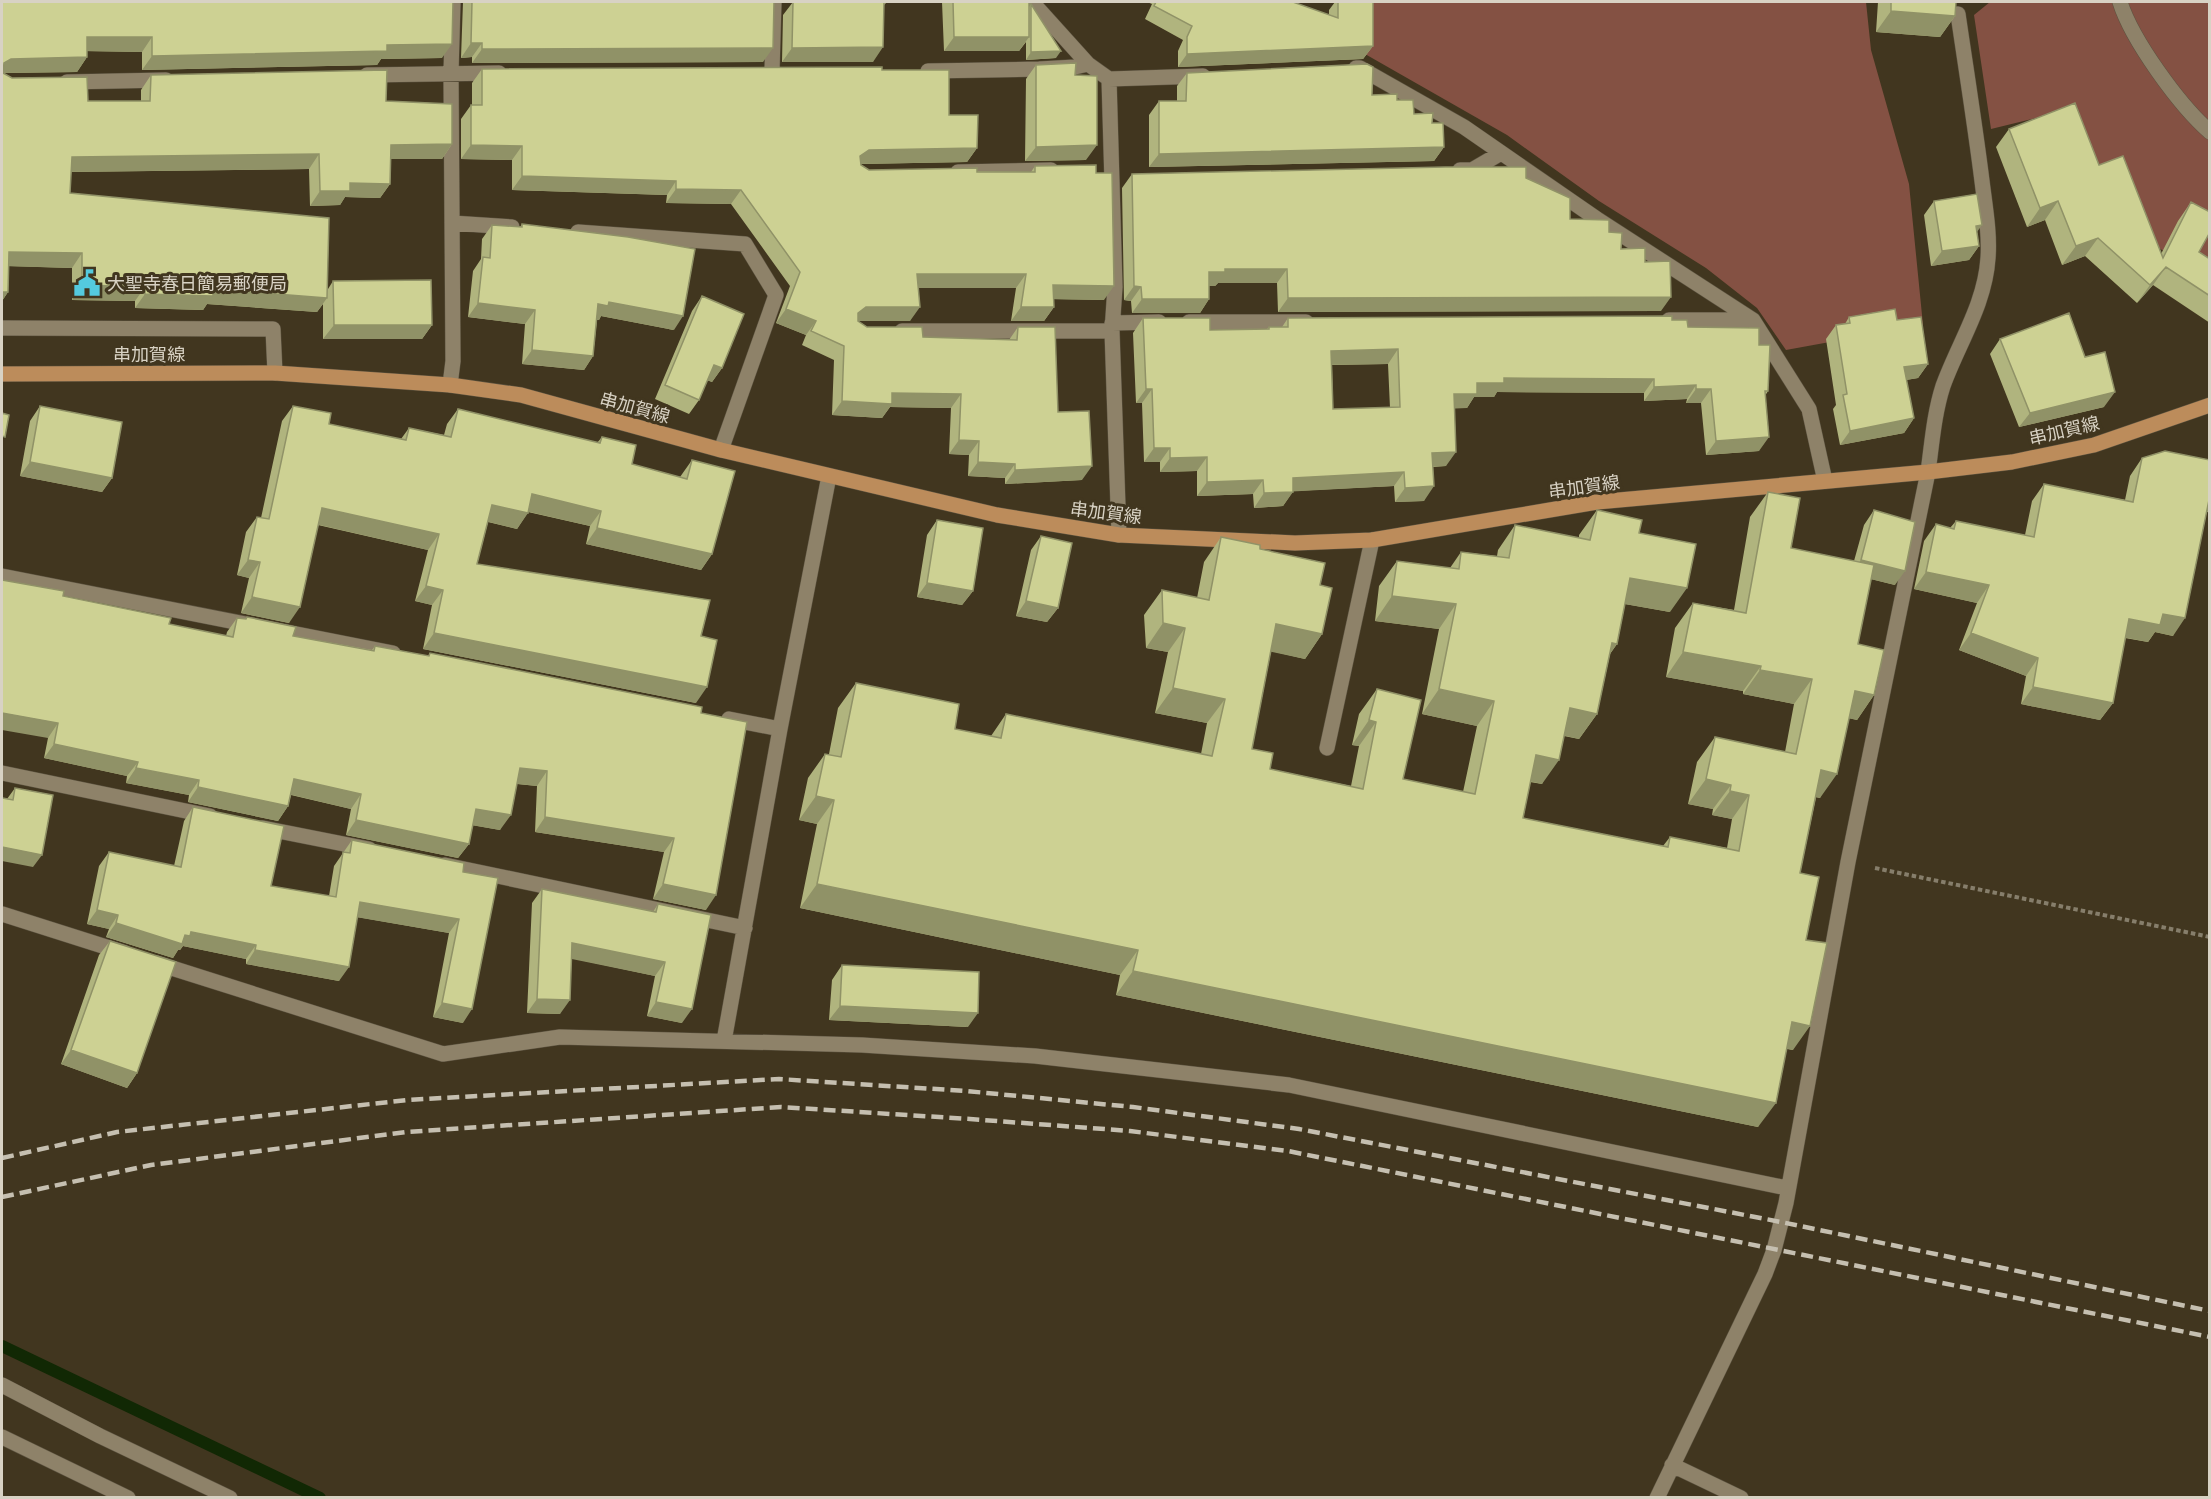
<svg xmlns="http://www.w3.org/2000/svg" width="2211" height="1499" font-family="Barlow,'Noto Sans JP',sans-serif">
<style>
.green{fill:#845143}
.lines{fill:none;stroke-linecap:round;stroke-linejoin:round}
.stream{stroke:#112804;stroke-width:12}
.minor-casing{stroke:#5c5340;stroke-width:16}
.major-casing{stroke:#5c5340;stroke-width:16}
.path{stroke:#867e6b;stroke-width:4;stroke-dasharray:4.5 3;stroke-linecap:butt}
.minor{stroke:#8e8269;stroke-width:15}
.major{stroke:#bc8c5b;stroke-width:15}
.rail{stroke:#c5bfb0;stroke-width:4.5;stroke-dasharray:12 6;stroke-linecap:butt}
.wall{fill:#b0b47e;fill-rule:evenodd}
.shaded-wall{fill:#909267}
.building{fill:#cdd193;stroke:#909267;stroke-width:1.5;fill-rule:evenodd}
.labels{text-anchor:middle;dominant-baseline:central;stroke-width:6;stroke-linejoin:round;paint-order:stroke}
.poi-label{font-size:18px;fill:#d8d2c4;stroke:#41361f;text-anchor:start}
.street-label{font-size:18px;fill:#d8d2c4;stroke:#41361f}
</style>
<rect width="100%" height="100%" fill="#41361f"/>
<path class="green" d="M1363,2H1866L1871,50L1909,184L1923,325L1786,350L1757,308L1706,268L1599,201L1507,135L1365,54Z
M1990,2H2209V277L2143,239L2065,111L1991,129L1974,15Z"/>
<g class="lines">
<path class="stream" d="M2,1346L320,1498"/>
<defs>
<path id="minor" d="M1032,2L1088,64L1109,79L1203,76
M2120,2C2132,40 2179,105 2210,132
M1356,68H1360L1464,127L1597,219L1753,320L1809,409L1825,481
M772,71L774,2
M928,71L1039,69L1075,67L1088,64
M367,75L499,73
M1109,79L1115,287L1112,331L1119,535
M67,82L166,80
M1460,170H1472L1501,153
M958,172L1051,170
M452,223L512,227
M578,232L745,244L776,295L721,450
M1669,320H1753
M1189,322H1306
M1112,323L1159,322
M2,328L273,329L275,373
M902,331H1112
M450,385L453,361L451,73L453,2
M2,576L393,653
M729,719L780,729
M1327,748L1372,540
M2,773L210,816
M263,828L369,849
M445,865L745,928
M2,914L125,953
M156,963L443,1054L560,1037L862,1045L1035,1056L1289,1085L1787,1188
M724,1041L780,729L829,476
M2,1385L100,1436L230,1498
M2,1437L128,1498
M1672,1465L1741,1498
M1657,1498L1765,1274L1774,1250L1786,1203L1848,862L1928,472C1932,443 1934,414 1943,386C1958,344 1985,305 1988,258C1990,233 1985,206 1982,181C1975,125 1966,69 1958,14"/>
<path id="major" d="M2,374L275,373L450,385L521,395L721,450L997,515L1119,535L1295,543L1372,540L1597,502L1928,472L2012,462L2094,445L2210,405"/>
</defs>
<use href="#minor" class="minor-casing"/>
<use href="#major" class="major-casing"/>
<path class="path" d="M1875,868L2210,937"/>
<use href="#minor" class="minor"/>
<use href="#major" class="major"/>
<path class="rail" d="M2,1158L117,1132L407,1100L779,1079L966,1091L1133,1107L1299,1129L1781,1222L2210,1311
M2,1197L151,1165L406,1132L781,1107L970,1119L1130,1131L1288,1151L2210,1337"/>
</g>
<path class="wall" d="M2,2L442,58L381,59L377,65L142,70V52L87,51V57L77,72L4,73L12,78L88,101H141V90L151,75L386,101L452,144L442,159H391L390,184L380,198L345,197L340,205L310,206L309,169L71,172L70,193L328,289L333,281L432,325L422,339H323V304L317,312L207,304L203,310L135,308V301L72,300V268L9,266L8,292L2,301Z
M463,2H774L763,62L472,63V57L461,58Z
M793,2H887L884,5L873,62H782L783,15Z
M942,2H1029V7L1031,4L1056,58L1026,60V42L1019,51H944Z
M1147,2H1293L1329,15V10L1335,2H1373V46L1363,59L1178,67V51L1183,40L1145,19L1152,4Z
M1878,2H1956L1955,16L1940,37L1876,32Z
M1036,65L1075,75L1086,160L1025,161L1026,79Z
M482,69L882,70L949,115L977,148L967,162L861,164V165L869,170L1031,172L1035,166L1096,173L1104,300L1054,299V307L1044,321H1011L1016,288H918L910,321H858L867,327L923,337L1009,340L1018,327L1058,412L1082,480L1005,484V478L968,476L969,455L949,454L951,408L890,407L882,418L832,415L834,360L802,345L806,335L776,323L790,286L731,204L666,203L667,195L512,190V160L461,159V119L471,105H472V83Z
M1187,73L1372,95L1397,100L1414,114L1432,123L1444,147L1434,161L1149,167V115L1159,101H1177V86Z
M2009,129L2099,165L2161,254L2178,221L2191,202L2199,252L2210,259V323L2153,285L2137,303L2085,256L2062,265L2045,220L2027,227L1996,147Z
M1132,174L1526,178L1570,219L1609,232L1621,249L1645,262L1661,311L1278,312L1277,283H1218L1215,286H1209V299L1200,313H1132L1131,301L1124,300L1122,188Z
M1934,201L1977,232L1979,246L1969,260L1931,266L1924,215Z
M522,224L674,330L601,316L599,320H597L593,356L584,370L522,364L525,324L468,317L473,271L481,259L482,239L492,225L520,227Z
M702,296L722,368L712,382L707,380L699,400L689,414L655,399L692,311Z
M1849,317L1897,320L1928,364L1918,378L1906,380L1914,418L1904,433L1840,445L1833,409L1836,405L1826,339L1836,325L1845,324Z
M1143,318L1210,330L1267,329L1269,327H1282L1288,318L1672,320L1688,327L1759,345L1768,391L1765,396L1759,451L1706,455L1701,403H1686L1687,399L1644,401V393L1497,392L1494,397H1474L1467,408H1455L1446,466L1433,467L1424,501L1395,502L1394,486L1293,491L1283,506L1254,508L1253,494L1197,496V471L1160,472V462H1144L1142,403H1136L1133,333ZM1388,364L1390,408L1333,409L1332,365Z
M2000,339L2104,407L2019,427L1990,354Z
M40,406L112,478L102,492L20,476L30,421Z
M293,406L329,424L401,439L409,428L444,435L447,424L458,409L597,443L602,437L632,464L680,477L692,460L712,554L701,570L586,544L590,526L528,512L517,529L488,522L477,564L701,636L696,703L423,649L432,605L415,601L428,550L318,525L289,623L241,613L249,578L237,575L246,532L257,517L261,518L282,421Z
M2142,458L2210,460V512H2206L2173,636L2155,632L2148,642L2125,638L2113,703L2100,720L2021,704L2026,676L1959,650L1977,603L1914,589L1924,541L1936,524L1950,528L1956,521L2025,535L2032,501L2044,484L2125,500L2130,476Z
M1768,492L1791,548L1854,561L1864,525L1874,510L1895,585L1871,579L1858,644L1874,695L1857,720L1849,718L1820,798L1816,797L1800,873L1806,940L1793,1050L1787,1049L1758,1127L1116,995L1120,975L800,908L817,824L799,820L808,778L825,754H829L838,708L856,683L955,729L991,736L1006,714L1201,754L1207,723L1155,713L1168,652L1146,648L1144,615L1162,590L1197,598L1204,562L1221,537L1260,549L1320,585L1322,634L1305,659L1271,651L1252,749L1270,769L1351,786L1359,746L1352,745L1359,714L1377,689L1403,779L1463,792L1477,726L1422,714L1439,629L1375,621L1379,586L1397,561L1450,568L1461,552L1497,556L1498,550L1515,525L1579,538V535L1597,510L1639,533L1670,612L1625,604L1617,644L1610,654L1597,714L1579,739L1564,736L1542,784L1530,782L1523,818L1663,846L1670,837L1727,848L1732,819L1712,815L1713,809L1688,804L1697,762L1715,737L1785,752L1794,704L1743,694V691L1666,677L1675,628L1693,603L1734,610L1750,517Z
M937,520L973,591L962,605L917,597L927,535Z
M1041,536L1058,608L1047,622L1016,616L1031,550Z
M63,596L169,624L226,636L227,632L237,618L245,619L247,617L293,636L372,650L375,646L428,656L430,653L701,713L706,910L653,899L664,852L535,832L537,786L517,784L500,830L472,825L469,844L458,858L346,835L351,809L291,795L288,806L278,821L188,802L189,795L126,783L127,776L44,758L48,738Z
M15,788L33,867L7,799Z
M193,807L271,886L329,896L334,866L352,840L463,872V1023L433,1017L449,933L357,917L339,981L246,964V959L183,946L180,950H178L173,958L106,937L109,929L87,924L99,866L109,852L174,866L184,821Z
M542,889L653,912L658,904L682,1023L647,1016L655,976L571,958L560,1014L527,1013L532,903Z
M110,941L137,1073L127,1088L61,1064L99,955Z
M842,965L968,1027L829,1020L832,980Z"/>
<path class="shaded-wall" d="M1891,11L1955,16L1940,37L1876,32Z
M87,37H152L142,52L77,51Z
M954,37H1029L1019,51H944Z
M471,43H482L472,57L461,58Z
M452,44L442,58L381,59L377,65L142,70L152,56L387,45Z
M1373,46L1363,59L1178,67L1187,54Z
M883,47L873,62H782L792,48Z
M773,48L763,62L472,63L482,49Z
M1061,51L1056,58L1026,60L1031,52Z
M87,57L77,72L2,73L4,63L11,59Z
M452,144L442,159H381L391,145Z
M471,145L522,146L512,160L461,159Z
M1097,145L1086,160L1025,161L1036,147Z
M1444,147L1434,161L1149,167L1159,154Z
M977,148L967,162L859,164L860,156L869,150Z
M319,154L309,169L62,172L72,157Z
M522,176L676,181L667,195L512,190Z
M350,183L390,184L380,198L345,197L340,205L310,206L320,191Z
M676,189L741,190L731,204L666,203Z
M2058,201L2045,220L2027,227L2040,208Z
M1982,225L1972,239L1976,226Z
M2098,238L2085,256L2062,265L2076,246Z
M1979,246L1969,260L1931,266L1942,251Z
M9,252L82,253L72,268L2,266Z
M2166,267L2153,285L2137,303L2150,285Z
M1225,269H1287L1277,283H1218L1215,286H1199L1209,272Z
M917,274H1026L1016,288H907Z
M82,285L145,287L135,301L72,300Z
M1053,285L1114,286L1104,300L1043,299Z
M1134,286L1141,287L1131,301L1124,300Z
M213,289L327,298L317,312L207,304L203,310L135,308L145,294Z
M2,292H8L2,301Z
M1671,297L1661,311L1278,312L1288,298Z
M1142,299H1209L1200,313H1132Z
M609,302L683,316L674,330L601,316L599,320L589,319L598,304Z
M478,303L535,310L525,324L468,317Z
M866,307H920L910,321H856L858,313Z
M1021,307H1054L1044,321H1011Z
M786,309L816,321L806,335L776,323Z
M334,325H432L422,339H323Z
M1398,349L1388,364L1321,365L1331,351Z
M532,350L593,356L584,370L522,364Z
M1928,364L1918,378L1894,382L1904,367Z
M714,365L722,368L712,382L704,379Z
M1504,378L1654,379L1644,393L1497,392L1494,397H1474L1467,408L1444,409L1454,394L1477,383Z
M1696,385L1687,399L1644,401L1654,387Z
M1146,389H1152L1142,403H1136Z
M1696,389H1711L1701,403H1686Z
M2115,392L2104,407L2019,427L2030,413Z
M892,393L961,394L951,408L890,407L882,418L832,415L842,401Z
M1914,418L1904,433L1840,445L1850,431Z
M1769,437L1759,451L1706,455L1716,441Z
M959,440L979,441L969,455L949,454Z
M1154,448H1170L1160,462H1144Z
M1456,452L1446,466L1422,467L1432,453Z
M1207,457L1197,471L1160,472L1170,458Z
M30,462L112,478L102,492L20,476Z
M978,462L1015,464L1005,478L968,476Z
M1092,466L1082,480L1005,484L1015,470Z
M1404,472L1394,486L1283,492L1293,478Z
M1263,480L1253,494L1197,496L1207,482Z
M1434,486L1424,501L1395,502L1405,488Z
M1293,492L1283,506L1254,508L1264,493Z
M2210,493V512L2198,510Z
M532,494L601,511L590,526L521,510Z
M492,505L528,513L517,529L481,520Z
M322,508L439,534L428,550L311,523Z
M597,528L712,554L701,570L586,544Z
M248,560L260,562L249,578L237,575Z
M1861,560L1905,571L1895,585L1850,574Z
M1926,572L1989,585L1977,603L1914,589Z
M1630,578L1687,588L1670,612L1613,602Z
M927,583L973,591L962,605L917,597Z
M426,586L443,590L432,605L415,601Z
M1392,596L1456,604L1439,629L1375,621Z
M252,597L300,607L289,623L241,613Z
M1026,601L1058,608L1047,622L1016,616Z
M2163,614L2185,618L2173,636L2155,632L2148,642L2117,636L2129,619Z
M1163,623L1185,628L1168,652L1146,648Z
M1276,624L1322,634L1305,659L1259,649Z
M434,633L707,687L696,703L423,649Z
M1971,633L2038,658L2026,676L1959,650Z
M1612,643L1617,644L1599,669Z
M1683,652L1761,666L1743,691L1666,677Z
M1760,670L1812,679L1794,704L1743,694Z
M2033,687L2113,703L2100,720L2021,704Z
M1173,688L1225,699L1207,723L1155,713Z
M1439,689L1494,701L1477,726L1422,714Z
M1855,691L1874,695L1857,720L1838,716Z
M1570,708L1597,714L1579,739L1553,733Z
M2,713L58,723L48,738L2,730Z
M1369,720L1376,722L1359,746L1352,745Z
M54,744L138,762L127,776L44,758Z
M1536,755L1559,760L1542,784L1519,779Z
M136,768L199,780L189,795L126,783Z
M520,768L547,771L537,786L509,783Z
M1821,770L1837,774L1820,798L1804,795Z
M294,779L361,794L351,809L284,793Z
M1706,779L1731,785L1713,809L1688,804Z
M198,787L288,806L278,821L188,802Z
M1730,791L1749,795L1732,819L1712,815Z
M816,796L834,800L817,824L799,820Z
M476,809L511,815L500,830L465,824Z
M545,817L674,838L664,852L535,832Z
M356,820L469,844L458,858L346,835Z
M2,847L42,855L33,867L2,861Z
M663,884L716,895L706,910L653,899Z
M817,884L1138,950L1120,975L800,908Z
M360,902L459,919L449,933L350,916Z
M97,910L118,915L109,929L87,924Z
M116,923L185,935L191,932L256,945L246,959L183,946L180,950H178L173,958L106,937Z
M572,943L665,962L655,976L562,957Z
M255,950L349,967L339,981L246,964Z
M1133,971L1776,1103L1758,1127L1116,995Z
M537,999L570,1000L560,1014L527,1013Z
M656,1002L692,1009L682,1023L647,1016Z
M442,1003L472,1009L463,1023L433,1017Z
M840,1006L978,1013L968,1027L829,1020Z
M1792,1022L1810,1026L1793,1050L1775,1046Z
M71,1050L137,1073L127,1088L61,1064Z"/>
<path class="building" d="M2,2H453L452,44L387,45V51L152,56V37H87V57L11,59L4,63L3,73L12,78L87,77L88,101H150L151,75L387,70L386,101L452,104V144L391,145L390,184L350,183V191H320L319,154L72,157L70,193L329,218L327,298L213,289V296L145,294V287L82,285V253L9,252L8,292H2Z
M472,2H774L773,48L482,49V43H471Z
M793,2H884L883,47L792,48Z
M953,2H1029V37H954Z
M1156,2H1293L1338,18V2H1373V46L1187,54V37L1192,26L1154,6Z
M1891,2H1956L1955,16L1891,11Z
M1031,4L1061,51L1031,52Z
M1076,63L1075,75L1097,76V145L1036,147V65Z
M1367,64L1373,67L1372,95L1397,94V100H1413L1414,114L1433,113L1432,123H1443L1444,147L1159,154V101H1186L1187,73Z
M882,67V70H949V115H978L977,148L869,150L860,156L861,165L869,170L977,168V172H1035V166L1096,165V173H1112L1114,286L1053,285L1054,307H1021L1026,274H917L920,307H866L858,313V321L867,327H922L923,337L1017,340L1018,327H1055L1058,412L1089,411L1092,466L1015,470V464L978,462L979,441L959,440L961,394L892,393V404L842,401L844,346L811,331L816,321L786,309L800,272L741,190L676,189V181L522,176V146L471,145V105H482V69Z
M2075,103L2099,165L2123,156L2163,258L2191,202L2210,212V232L2199,252L2210,259V296L2166,267L2150,285L2098,238L2076,246L2058,201L2040,208L2009,129Z
M1445,167H1526V178L1570,198V219L1609,220V232L1622,233L1621,249L1645,248V262L1670,261L1671,297L1288,298L1287,269H1225V272H1209V299H1142L1141,287L1134,286L1132,174Z
M1977,194L1982,225L1976,226L1979,246L1942,251L1934,201Z
M522,224L628,237L695,249L683,316L609,302L608,306L598,304L593,356L532,350L535,310L478,303L483,257L490,258L492,225L522,227Z
M431,280L432,325H334L333,281Z
M702,296L744,314L722,368L714,365L699,400L665,385Z
M1895,309L1897,320L1921,317L1928,364L1904,367L1914,418L1850,431L1843,395L1847,394L1836,325L1850,323L1849,317Z
M2069,313L2085,357L2105,352L2115,392L2030,413L2000,339Z
M1672,316V320H1687L1688,327L1759,328V345H1770L1768,391H1765L1769,437L1716,441L1711,389H1696V385L1654,387V379L1504,378V383H1477V394H1454L1456,452L1432,453L1434,486L1405,488L1404,472L1293,478V492L1264,493L1263,480L1207,482V457L1170,458V448H1154L1152,389H1146L1143,318H1210V330L1269,329V327H1288V318ZM1398,349L1400,407L1333,409L1331,351Z
M40,406L122,422L112,478L30,462Z
M293,406L331,413L329,424L406,440L409,428L451,437L458,409L600,443L602,437L636,445L632,464L687,479L692,460L735,471L712,554L597,528L601,511L532,494L528,513L492,505L477,564L710,600L701,636L717,640L707,687L434,633L443,590L426,586L439,534L322,508L300,607L252,597L260,562L248,560L257,517L269,519Z
M2,413L9,415L5,437L2,436Z
M2165,451L2210,460V495L2185,618L2163,614L2160,625L2129,619L2113,703L2033,687L2038,658L1971,633L1989,585L1926,572L1936,524L1954,529L1956,521L2034,537L2044,484L2133,502L2142,458Z
M1768,492L1800,498L1791,548L1874,565L1858,644L1884,650L1874,695L1855,691L1837,774L1821,770L1800,873L1819,877L1806,940L1827,943L1810,1026L1792,1022L1776,1103L1133,971L1138,950L817,884L834,800L816,796L825,754L841,757L856,683L959,704L955,729L1001,738L1006,714L1212,756L1225,699L1173,688L1185,628L1163,623L1162,590L1209,600L1221,537L1260,545V549L1325,563L1320,585L1332,588L1322,634L1276,624L1252,749L1273,753L1270,769L1363,789L1376,722L1369,720L1377,689L1421,700L1403,779L1475,794L1494,701L1439,689L1456,604L1392,596L1397,561L1459,569L1461,552L1509,558L1515,525L1590,540L1597,510L1642,520L1639,533L1696,544L1687,588L1630,578L1617,644L1612,643L1597,714L1570,708L1559,760L1536,755L1523,818L1668,847L1670,837L1739,851L1749,795L1730,791L1731,785L1706,779L1715,737L1796,754L1812,679L1760,670L1761,666L1683,652L1693,603L1746,613Z
M1874,510L1915,522L1905,571L1861,560Z
M937,520L983,528L973,591L927,583Z
M1041,536L1072,543L1058,608L1026,601Z
M2,580L64,591L63,596L171,618L169,624L233,637L237,618L246,619L247,617L296,627L293,636L374,651L375,646L429,656L430,653L702,707L701,713L747,722L716,895L663,884L674,838L545,817L547,771L520,768L511,815L476,809L469,844L356,820L361,794L294,779L288,806L198,787L199,780L136,768L138,762L54,744L58,723L2,713Z
M15,788L53,795L42,855L2,847V798L13,800Z
M193,807L284,826L271,886L336,897L343,852L350,853L352,840L464,863L463,872L498,878L472,1009L442,1003L459,919L360,902L349,967L255,950L256,945L191,932L190,936L185,935L182,944L116,923L118,915L97,910L109,852L181,867Z
M542,889L656,912L658,904L711,915L692,1009L656,1002L665,962L572,943L570,1000L537,999Z
M110,941L176,962L137,1073L71,1050Z
M842,965L979,972L978,1013L840,1006Z"/>
<defs>
<symbol id="civic-bare" viewBox="-9 -9 18 18"><path d="M-.6-6.5H3V-4.5H.6V-3L4-1V1h2V6H-6V1h2V-1L-.6-3ZM-1.2 2.5V6h2.4V2.5Z" fill="#54cade" stroke="#41361f" stroke-width="2.5" paint-order="stroke"/></symbol>
</defs>
<g fill-rule="evenodd">
<use href="#civic-bare" x="68" y="264" width="38" height="38"/>
</g>
<g class="labels">
<g class="poi-label">
<text x="107" y="283">大聖寺春日簡易郵便局</text>
</g>
<g class="street-label">
<text x="149" y="354">串加賀線</text>
<text transform="translate(635 407) rotate(15)">串加賀線</text>
<text transform="translate(2064 430) rotate(-13)">串加賀線</text>
<text transform="translate(1584 486) rotate(-8)">串加賀線</text>
<text transform="translate(1106 512) rotate(7)">串加賀線</text>
</g>
</g>
<rect width="2211" height="1499" fill="none" stroke="#d8d2c4" stroke-width="6"/>
</svg>
